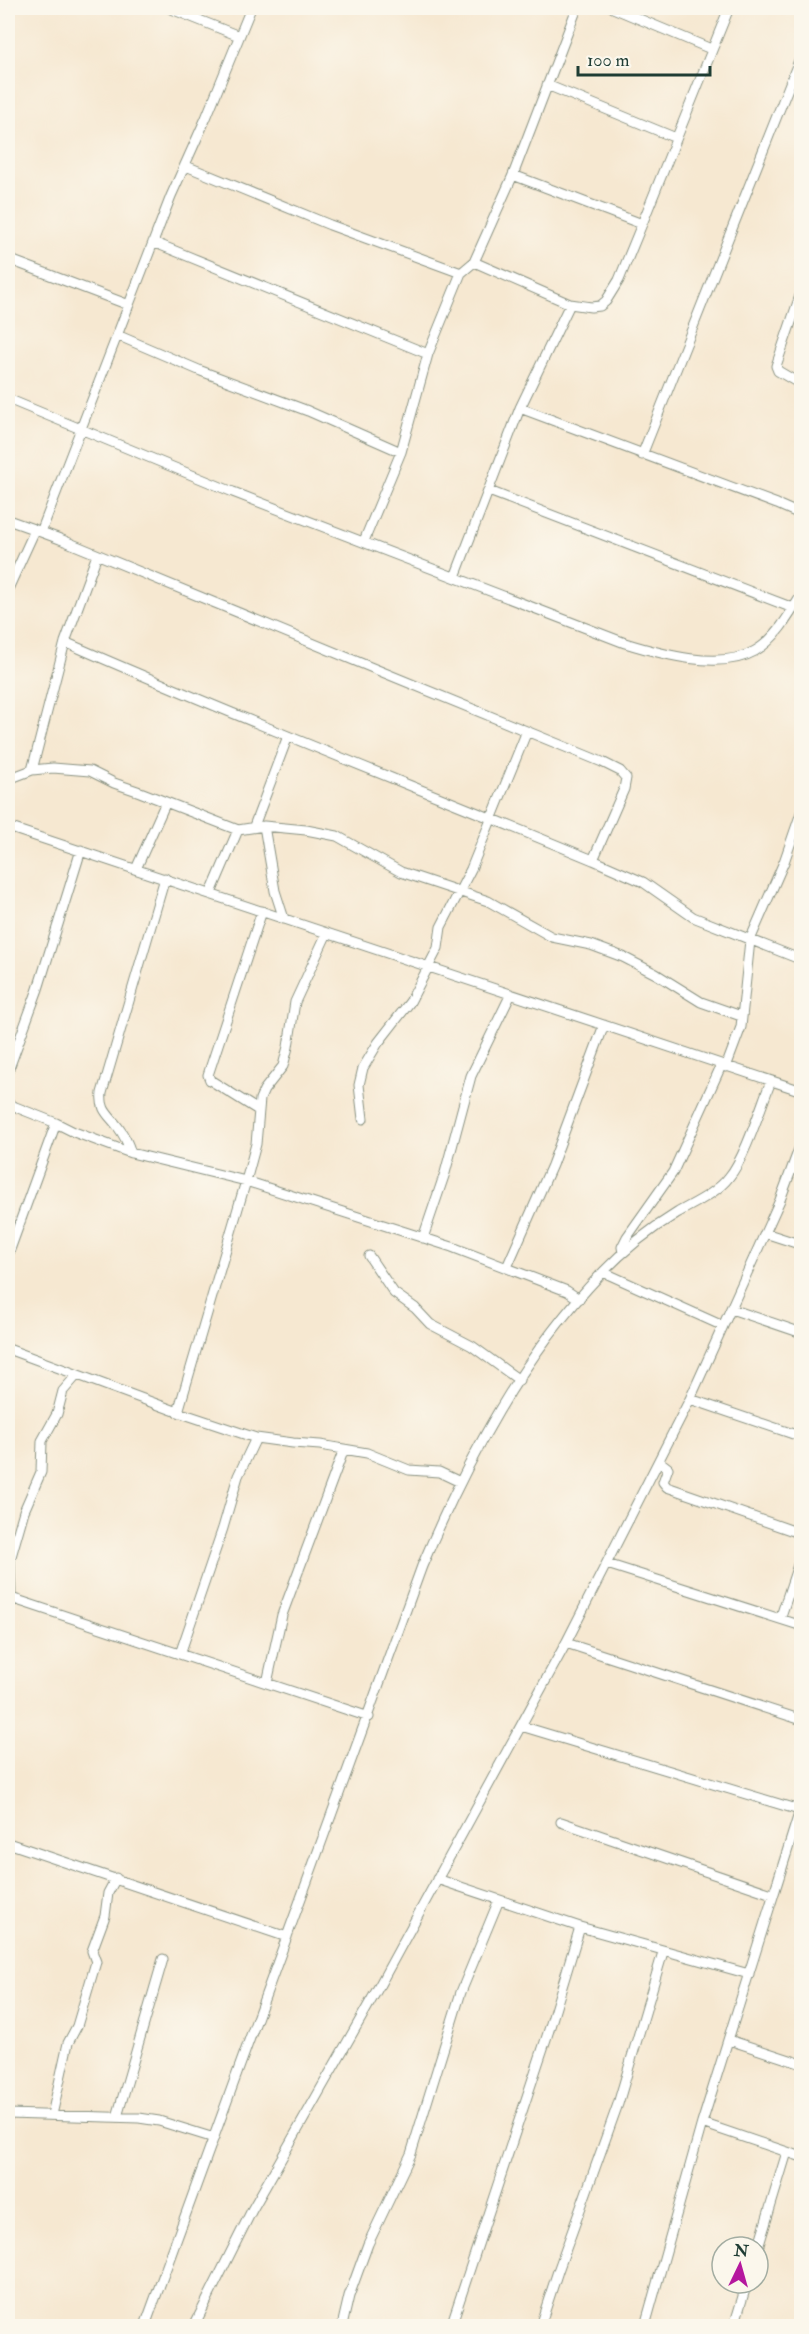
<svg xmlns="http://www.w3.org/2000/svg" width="809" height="2334" font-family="'IM FELL Double Pica',serif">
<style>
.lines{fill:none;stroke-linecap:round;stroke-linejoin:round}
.minor-casing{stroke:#8a9282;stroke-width:11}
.minor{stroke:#fff;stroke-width:9}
</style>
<rect width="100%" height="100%" fill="#fbf7ec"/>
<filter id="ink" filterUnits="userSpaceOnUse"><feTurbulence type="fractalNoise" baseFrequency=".0167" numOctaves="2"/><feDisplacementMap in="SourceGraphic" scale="12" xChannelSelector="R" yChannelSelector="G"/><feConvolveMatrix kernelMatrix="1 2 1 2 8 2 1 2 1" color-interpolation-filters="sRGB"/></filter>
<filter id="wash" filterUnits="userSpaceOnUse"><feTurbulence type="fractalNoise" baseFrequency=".008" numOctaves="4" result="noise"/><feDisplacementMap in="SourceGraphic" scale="24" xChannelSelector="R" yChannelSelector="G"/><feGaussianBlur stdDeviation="1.35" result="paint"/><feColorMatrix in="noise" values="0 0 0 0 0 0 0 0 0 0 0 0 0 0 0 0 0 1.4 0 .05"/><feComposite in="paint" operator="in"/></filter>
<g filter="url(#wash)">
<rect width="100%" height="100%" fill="#f6e8d1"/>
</g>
<g filter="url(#ink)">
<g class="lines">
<defs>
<path id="minor" d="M169,8L239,36
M613,8L711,49
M547,85L676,138
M186,166L330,225L461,273
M513,175L642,224
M153,242L428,354
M8,259L129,305
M474,262L570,304L591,307L600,306L606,301L619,280L642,224L729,8
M802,290L776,366L778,371L802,385
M117,335L201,371L308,411L401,452
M8,399L233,492L625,643C661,654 720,671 755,651C776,639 790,614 802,594
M520,408L777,504L802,515
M642,455L802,53
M489,491L793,608
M8,520L39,531
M364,541L401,452L428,354L461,273L474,262L513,175L577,8
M97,555L65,642C239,719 417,787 593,860L624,789L626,778L620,771L602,762C421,688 241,614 60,539L41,532L171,196L206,118L251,8
M455,577L520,408L570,304
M8,589L35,530
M32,770L53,768L90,771L114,783L140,792L238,830L211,893
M8,781L11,778L32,770L65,642
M254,826L288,736
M264,826L275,891L284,919
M8,827L802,1091
M238,830L264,826L306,830L337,836L401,872L488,901L552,937L591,945L623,957L656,974L701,1002L741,1016
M593,860L643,882L693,917L802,960
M136,869L166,802
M726,1067L741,1027L750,940L784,862L802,810
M8,1071L38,989L81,850
M8,1104L56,1123L8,1255
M258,1110L210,1080L208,1075L262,911
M363,1119L359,1085L363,1068L378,1043L410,1002L438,948L441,927L471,869L527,731
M56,1123L74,1132L131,1153L246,1181L452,1247L567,1291L579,1299
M131,1153C128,1143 124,1135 118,1127C108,1114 100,1110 102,1093L165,878
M765,1233L802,1245
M423,1238L445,1173L471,1076L511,994
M623,1253L622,1247L627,1237L673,1172L721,1066
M369,1256L394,1293L415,1308L430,1324L472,1346L519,1380
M507,1267L552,1165L604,1025
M603,1272L723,1326
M731,1309L802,1333
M8,1349L178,1412L256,1438L293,1443L320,1445L367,1453L409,1470L439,1472L460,1482
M690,1399L802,1437
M178,1412L246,1181L256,1144L260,1099L264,1090L283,1066L288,1047L295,1002L327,933
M659,1461L668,1468L663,1482L667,1487L802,1534
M607,1564L802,1626
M8,1597L369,1717
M8,1614L11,1598L10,1560L24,1511L41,1472L42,1441L57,1414L63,1391L77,1375
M780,1619L802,1553
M566,1643L802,1720
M180,1654L223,1528L238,1476L256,1438
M267,1683L282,1615L344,1449
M521,1726L799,1810
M561,1822L772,1894
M8,1843L287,1937
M437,1879L580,1927L749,1974
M729,2040L802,2064
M8,2114L139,2118L159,2121L214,2138
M52,2115L68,2043L77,2026L96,1962L92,1951L105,1916L108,1893L116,1878
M117,2117L163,1959
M702,2123L802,2157
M758,2248L787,2152
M145,2326L422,1566C467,1460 522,1356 602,1273C625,1249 649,1230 677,1213C694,1203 717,1193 729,1177C745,1158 761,1106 771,1081
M194,2326L252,2210L377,1990L566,1643L690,1399L780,1200L802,1141
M342,2326L349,2296L368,2244L411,2154L461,1992L499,1900
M451,2326L549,2030L580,1927
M540,2326L558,2271L618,2104L663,1952
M645,2326L702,2123L802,1804
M734,2326L747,2283"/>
</defs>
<use href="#minor" class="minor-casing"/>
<use href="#minor" class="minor"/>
</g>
</g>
<rect width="809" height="2334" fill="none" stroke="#fbf7ec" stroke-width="30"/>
<g transform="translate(740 2265) rotate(5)"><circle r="28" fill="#fbf7ec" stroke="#a3ada2" stroke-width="1.5"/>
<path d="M0-4.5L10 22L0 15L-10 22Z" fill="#b5179e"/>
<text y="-9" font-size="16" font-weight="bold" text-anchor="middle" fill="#1f3d34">N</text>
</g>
<path d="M578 66v9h132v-9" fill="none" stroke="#1f3d34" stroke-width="3"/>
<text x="587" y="66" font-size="18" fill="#1f3d34" stroke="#fbf7ec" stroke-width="4.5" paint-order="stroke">100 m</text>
</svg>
